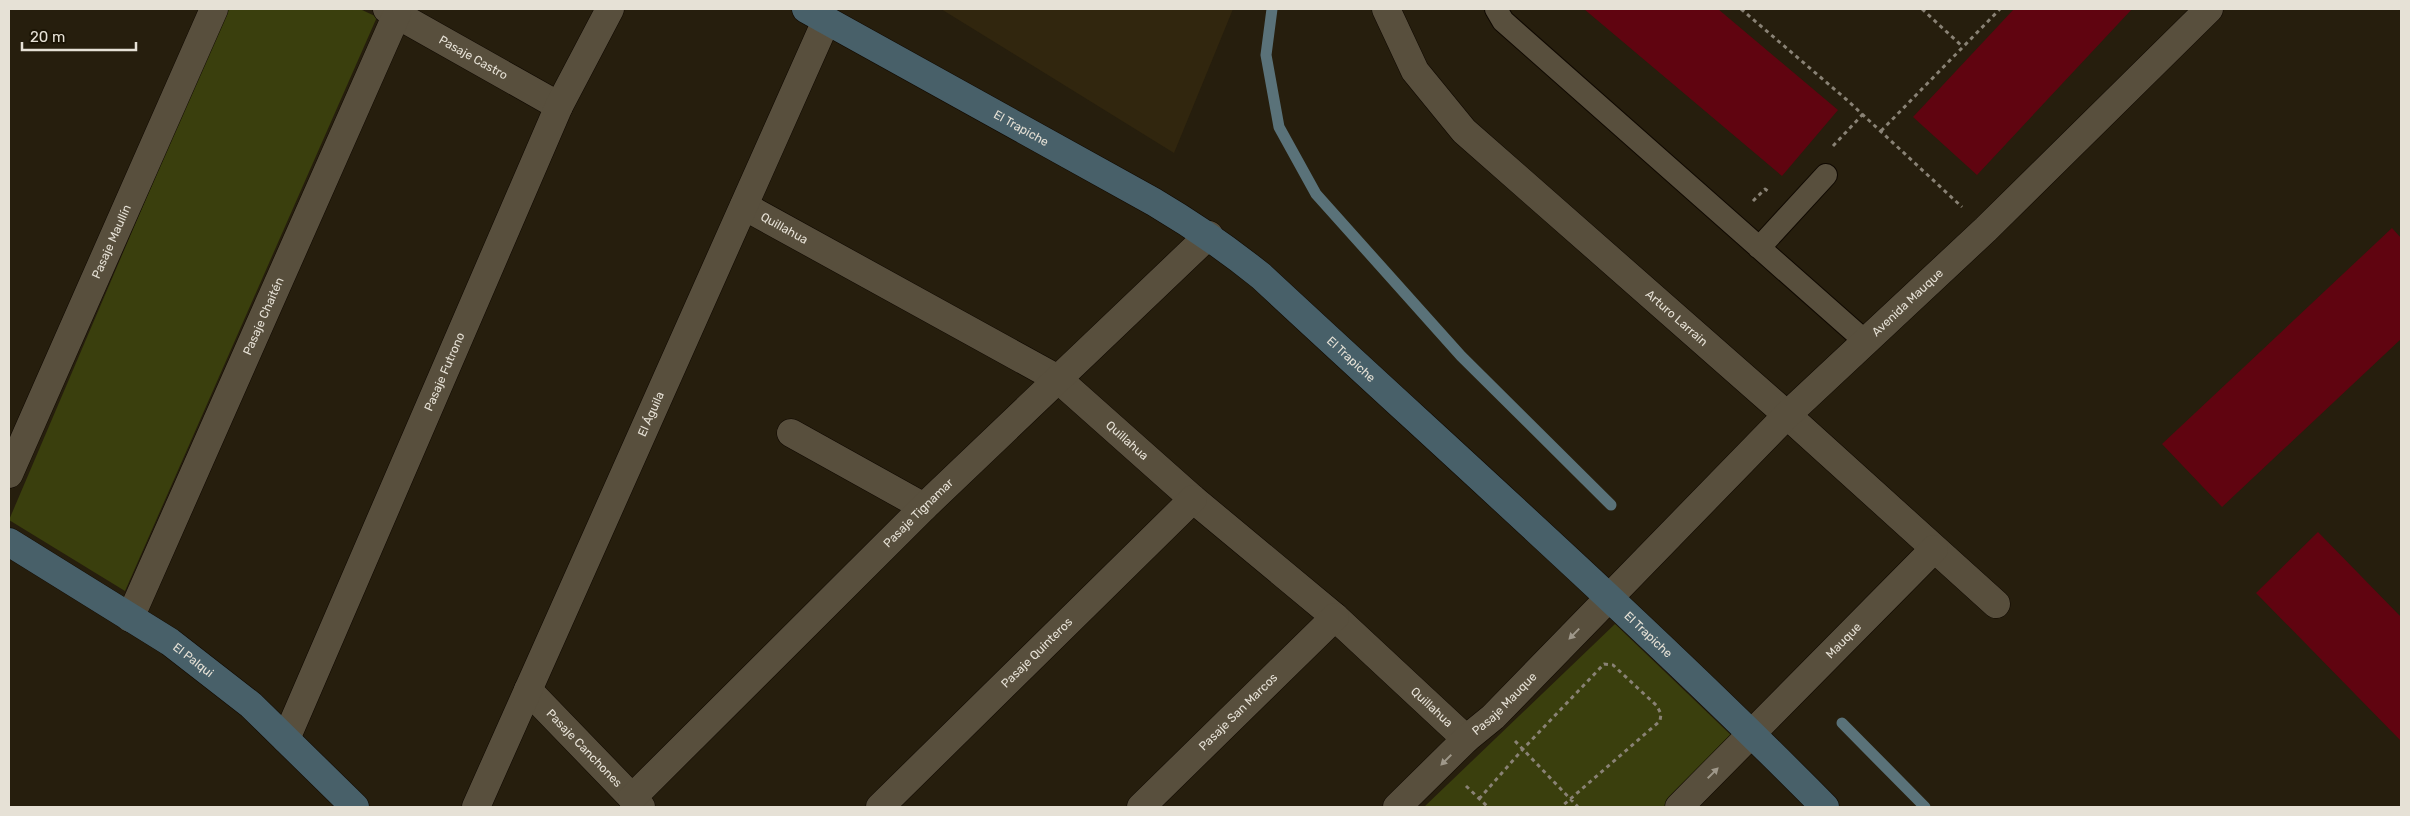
<svg xmlns="http://www.w3.org/2000/svg" width="2410" height="816" font-family="Rubik,sans-serif">
<style>
.built{fill:#31260e}
.green{fill:#3a3f0d}
.lines{fill:none;stroke-linecap:round;stroke-linejoin:round}
.stream{stroke:#5a7279;stroke-width:11}
.building{fill:#600410}
.lane-casing{stroke:#0f0800;stroke-width:24}
.street-casing{stroke:#0f0800;stroke-width:29}
.secondary-casing{stroke:#0f0800;stroke-width:29}
.path{stroke:#898275;stroke-width:3;stroke-dasharray:4 4;stroke-linecap:butt}
.lane{stroke:#584f3d;stroke-width:22}
.street{stroke:#584f3d;stroke-width:28}
.secondary{stroke:#486069;stroke-width:28}
.oneway{fill:#9f988a}
.labels{text-anchor:middle;dominant-baseline:central;stroke-width:4;stroke-linejoin:round;paint-order:stroke}
.street-label{font-size:12px;fill:#e6e1d6;stroke:#1c1505}
</style>
<rect width="100%" height="100%" fill="#261e0d"/>
<path class="built" d="M941,9H1233L1174,153Z"/>
<path class="green" d="M227,9H360L377,17L125,591L9,520Z
M1615,624L1735,739L1665,807H1424Z"/>
<g class="lines">
<path class="stream" d="M1272,9L1266,55L1279,127L1316,194L1461,356L1611,505
M1842,723L1925,807"/>
</g>
<path class="building" d="M1584,9H1718L1838,110L1782,176Z
M2014,9H2132L1977,175L1913,117Z
M2392,228L2401,238V339L2222,507L2162,444Z
M2318,532L2401,617V741L2256,593Z"/>
<g class="lines">
<defs>
<path id="lane" d="M1496,9L1503,21L1866,342
M1759,248L1826,175"/>
<g id="street">
<path id="s1" d="M387,9L559,106"/>
<path id="s2" d="M1386,9L1415,71L1464,131L1787,415L1996,604"/>
<path id="s3" d="M744,206L1058,379L1193,499L1335,617L1466,739"/>
<path d="M791,433L924,507"/>
<path id="s4" d="M9,474L214,9"/>
<path id="s5" d="M130,618L397,14"/>
<path id="s6" d="M528,690L641,807"/>
<path id="s7" d="M286,739L559,106L610,9"/>
<path id="s8" d="M632,798L924,507L1209,235"/>
<path id="s9" d="M476,807L826,21"/>
<path id="s10" d="M880,807L1193,499"/>
<path id="s11" d="M1141,807L1335,617"/>
<path id="s12" d="M1397,807L1466,739L1493,717L1787,415L1986,229L2209,9"/>
<path id="s13" d="M1679,807L1934,549"/>
</g>
<g id="secondary">
<path id="s14" d="M806,9L1154,202C1193,225 1225,247 1261,276C1450,452 1644,624 1825,807"/>
<path id="s15" d="M9,542L170,642L251,705L355,807"/>
</g>
</defs>
<use href="#lane" class="lane-casing"/>
<use href="#street" class="street-casing"/>
<use href="#secondary" class="secondary-casing"/>
<path class="path" d="M1741,9L1847,100L1962,207
M1922,9L1963,47
M1881,131L2000,9
M1833,146L1863,114
M1753,201L1765,189L1768,191
M1515,741L1578,807
M1466,786L1488,807
M1479,799L1523,749L1604,664L1613,665L1657,706L1661,714L1660,721L1561,807"/>
<use href="#lane" class="lane"/>
<use href="#street" class="street"/>
<use href="#secondary" class="secondary"/>
</g>
<defs><path id="oneway-solid" d="M-6-.8H1V-3.2L6.5 0L1 3.2V.8H-6Z" transform="scale(1.25)"/></defs>
<g class="oneway">
<use href="#oneway-solid" transform="translate(1574 634) rotate(134)"/>
<use href="#oneway-solid" transform="translate(1446 760) rotate(135)"/>
<use href="#oneway-solid" transform="translate(1713 773) rotate(-45)"/>
</g>
<g class="labels">
<g class="street-label">
<text stroke="none"><textPath href="#s1" startOffset="99">Pasaje Castro</textPath></text>
<text stroke="none"><textPath href="#s14" startOffset="246">El Trapiche</textPath></text>
<text stroke="none"><textPath href="#s3" startOffset="46">Quillahua</textPath></text>
<text stroke="none"><textPath href="#s4" startOffset="254">Pasaje Maullín</textPath></text>
<text stroke="none"><textPath href="#s12" startOffset="718">Avenida Mauque</textPath></text>
<text stroke="none"><textPath href="#s5" startOffset="330">Pasaje Chaitén</textPath></text>
<text stroke="none"><textPath href="#s2" startOffset="429">Arturo Larrain</textPath></text>
<text stroke="none"><textPath href="#s14" startOffset="651">El Trapiche</textPath></text>
<text stroke="none"><textPath href="#s7" startOffset="400">Pasaje Futrono</textPath></text>
<text stroke="none"><textPath href="#s9" startOffset="430">El Águila</textPath></text>
<text stroke="none"><textPath href="#s3" startOffset="451">Quillahua</textPath></text>
<text stroke="none"><textPath href="#s8" startOffset="404">Pasaje Tignamar</textPath></text>
<text stroke="none"><textPath href="#s14" startOffset="1056">El Trapiche</textPath></text>
<text stroke="none"><textPath href="#s13" startOffset="234">Mauque</textPath></text>
<text stroke="none"><textPath href="#s10" startOffset="220">Pasaje Quinteros</textPath></text>
<text stroke="none"><textPath href="#s15" startOffset="219">El Palqui</textPath></text>
<text stroke="none"><textPath href="#s12" startOffset="149">Pasaje Mauque</textPath></text>
<text stroke="none"><textPath href="#s3" startOffset="856">Quillahua</textPath></text>
<text stroke="none"><textPath href="#s11" startOffset="136">Pasaje San Marcos</textPath></text>
<text stroke="none"><textPath href="#s6" startOffset="81">Pasaje Canchones</textPath></text>
</g>
</g>
<rect width="2410" height="816" fill="none" stroke="#e6e1d6" stroke-width="20"/>
<path d="M22 42v8h114v-8" fill="none" stroke="#e6e1d6" stroke-width="2.5"/>
<text x="30" y="42" font-size="15" fill="#e6e1d6" stroke="#1c1505" stroke-width="4" paint-order="stroke">20 m</text>
</svg>
